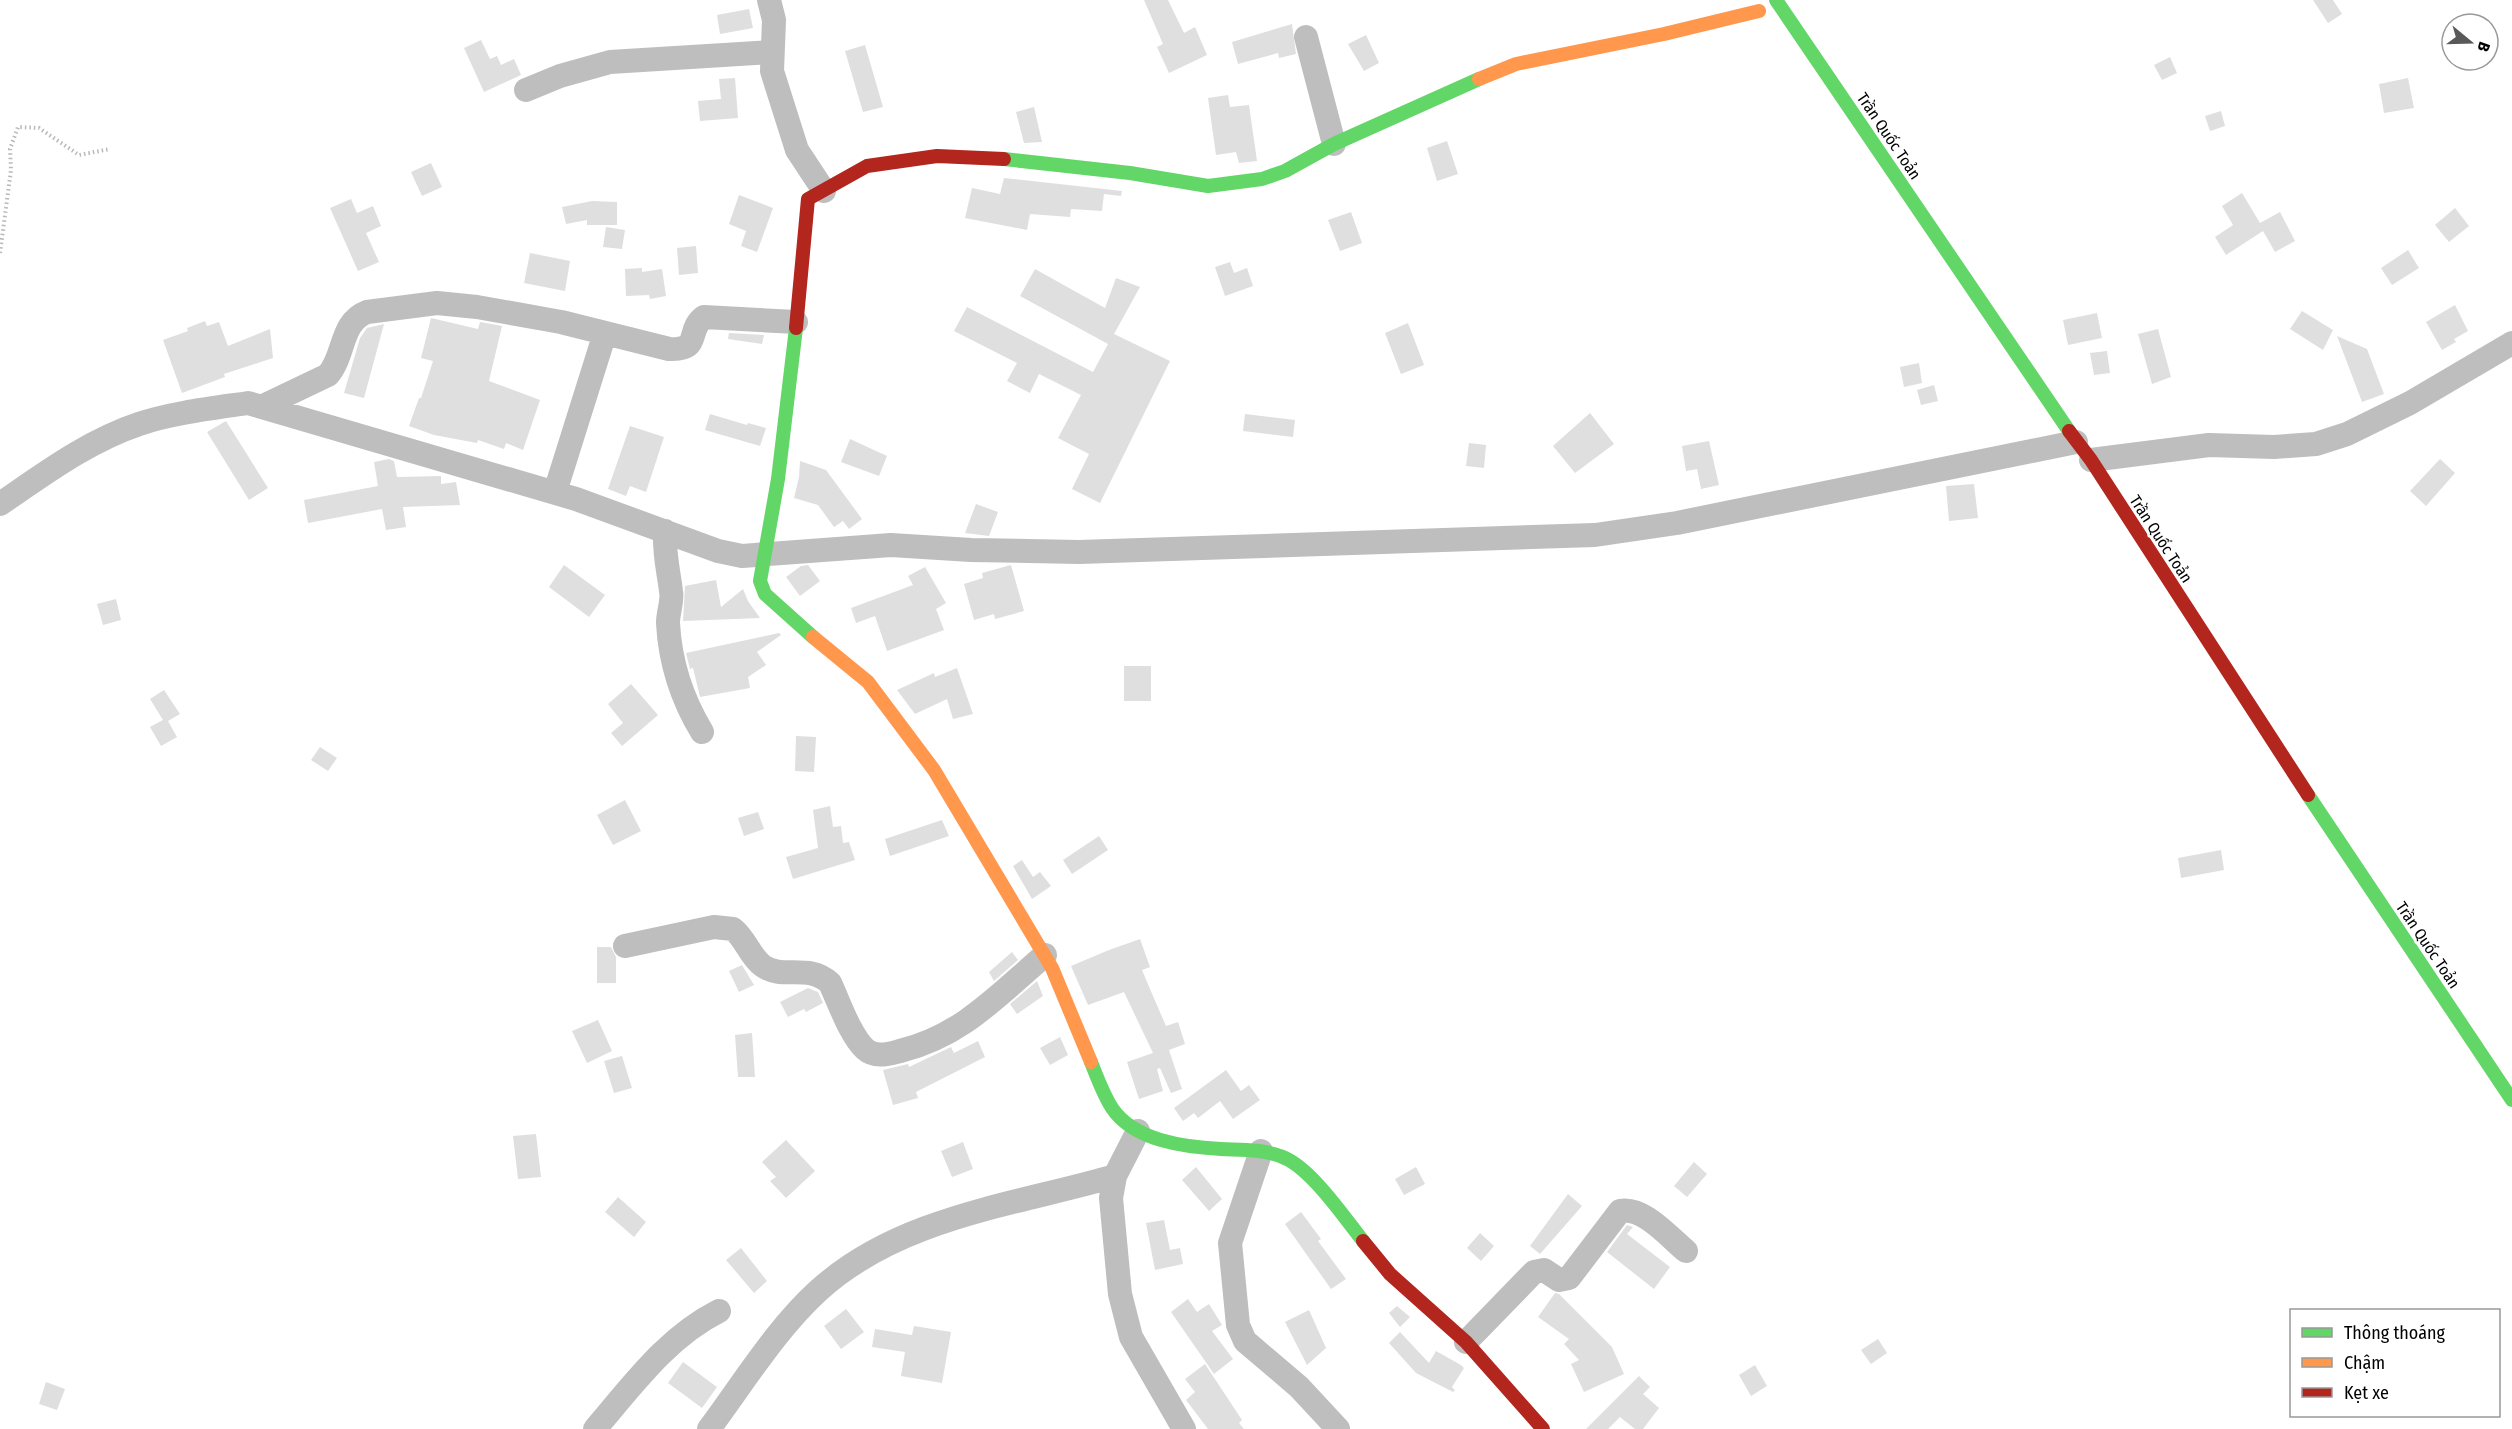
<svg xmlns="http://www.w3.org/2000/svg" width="2512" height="1429" font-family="'Fira Sans Condensed',sans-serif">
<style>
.building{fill:#dfdfdf}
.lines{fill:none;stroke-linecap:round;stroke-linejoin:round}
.path{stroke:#b9b9b9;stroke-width:4;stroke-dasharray:1.5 3;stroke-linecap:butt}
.street{stroke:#bebebe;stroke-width:24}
.fast{stroke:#63d668;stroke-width:14}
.slow{stroke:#ff974d;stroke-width:14}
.jam{stroke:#b3261e;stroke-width:14}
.labels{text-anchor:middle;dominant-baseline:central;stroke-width:5;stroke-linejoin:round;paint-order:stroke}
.street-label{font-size:16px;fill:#000;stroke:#fff}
</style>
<rect width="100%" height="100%" fill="#fff"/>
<path class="building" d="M1144,0H1168L1184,33L1195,27L1207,55L1169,73L1157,47L1163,44Z
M2313,0H2333L2342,14L2328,23Z
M749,9L753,28L720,34L717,15Z
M1292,24L1296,54L1279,58L1278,53L1238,64L1232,42Z
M1366,35L1379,63L1364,71L1348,44Z
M481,40L490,59L497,56L501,65L514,59L521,75L484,92L464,48Z
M865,45L883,107L863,112L845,51Z
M2170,57L2177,73L2162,80L2154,65Z
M735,78L738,118L700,121L698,101L721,99L719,79Z
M2408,78L2414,108L2384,113L2379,84Z
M1228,95L1230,107L1249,105L1257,161L1239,163L1236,152L1216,155L1208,98Z
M1034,107L1042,142L1024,143L1016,112Z
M2221,111L2225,126L2210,131L2205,116Z
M1447,141L1458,174L1437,181L1427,148Z
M431,163L442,187L422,196L411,172Z
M1004,178L1122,191L1121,196L1104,194L1102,211L1071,209L1070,217L1030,214L1027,230L965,218L972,188L1000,194Z
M2242,193L2260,223L2280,212L2295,241L2275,252L2263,231L2226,255L2215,237L2233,225L2222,206Z
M739,195L773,208L757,252L741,246L746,231L729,224Z
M351,199L357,213L373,206L381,226L366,233L379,262L358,271L330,208Z
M592,201L617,202V225H587V220L566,224L562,207Z
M2455,208L2469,226L2449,242L2435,225Z
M1351,212L1362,243L1340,251L1328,220Z
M606,227L625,230L622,249L603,247Z
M696,246L698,273L679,275L677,248Z
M2408,250L2419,268L2392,285L2381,268Z
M530,253L570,261L565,291L524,283Z
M1230,262L1234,273L1247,268L1253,286L1225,296L1215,267Z
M642,268V272L662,269L666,296L650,299L649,295L626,296L625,269Z
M1035,269L1105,308L1116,278L1140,287L1114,334L1170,361L1100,503L1072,489L1089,454L1058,438L1081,395L1039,374L1030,393L1007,381L1017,363L954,331L967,307L1093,372L1108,344L1020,296Z
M2455,305L2468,331L2454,339L2456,342L2442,350L2426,322Z
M2302,311L2333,330L2323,350L2290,329Z
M2097,313L2102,338L2068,345L2063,320Z
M431,318L478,329L480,322L502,326L489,381L540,400L523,450L506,443L504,449L478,440L477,443L434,435L409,426L419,398H421L433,361L421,358Z
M205,321L207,326L219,322L228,346L270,329L273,358L224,374L225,377L182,393L163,340L188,331L187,328Z
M1408,323L1424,365L1401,374L1385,333Z
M384,324L364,398L344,393L360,338L367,328Z
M2158,329L2171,377L2152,384L2138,334Z
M729,333L764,335L762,344L728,339Z
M2337,336L2367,349L2384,394L2362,402Z
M2107,351L2110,373L2094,375L2090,353Z
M1919,363L1922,383L1904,387L1900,367Z
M1934,385L1938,401L1921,405L1917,390Z
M1590,413L1614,444L1575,473L1553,446Z
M710,414L747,425L748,423L766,428L760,446L705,430Z
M1245,414L1295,420L1293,437L1243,431Z
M226,421L268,488L249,500L207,432Z
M630,426L664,437L646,492L630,486L626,496L608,489Z
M850,439L887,456L879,476L841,462Z
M1709,441L1719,485L1701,489L1697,469L1686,471L1682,446Z
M1469,443L1486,445L1484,468L1466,466Z
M389,459L394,461L397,477L441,476V484L456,482L460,505L403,507L406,527L386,530L382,509L308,523L304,500L378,486L374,462Z
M2440,459L2455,473L2426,506L2410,491Z
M800,461L826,470L862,519L849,529L843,521L834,527L818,505L794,498L799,477Z
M1974,484L1978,518L1949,521L1946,486Z
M976,504L998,512L989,536L965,533Z
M564,565L605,595L589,617L549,587Z
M808,565L820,581L800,596L786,577L801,566Z
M1011,565L1024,611L995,619L994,614L974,620L964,584L983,578L982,573Z
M925,567L946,603L936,609L944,630L887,651L875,616L856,623L851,608L913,585L908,576Z
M716,580L721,607L743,589L748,601L760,618L683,621L685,586Z
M116,599L121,620L103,625L97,604Z
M779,633L781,635L757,652L766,665L748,677L750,688L700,697L693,668L690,669L686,653Z
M1124,666H1151V701H1124Z
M957,668L973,714L953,719L947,699L915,714L897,690L934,673L935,677Z
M631,684L658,715L622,746L611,733L623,723L608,704Z
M164,690L180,714L168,721L177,737L161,746L150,727L163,720L150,699Z
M796,736L816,737L814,772L795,771Z
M320,747L337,758L328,771L311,760Z
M625,800L641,831L613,845L597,815Z
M830,806L833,827L841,826L843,843L849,842L855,860L793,879L786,857L818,848L813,810Z
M758,812L764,829L744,836L738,818Z
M942,820L949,836L890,856L885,839Z
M1099,836L1108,850L1072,874L1063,860Z
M2221,850L2224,870L2181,878L2178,858Z
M1022,860L1033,877L1040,872L1051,886L1032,899L1013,866Z
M1140,939L1150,967L1142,970L1150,989L1166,1026L1178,1022L1185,1044L1169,1050L1182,1089L1171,1093L1160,1068L1157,1069L1163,1091L1139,1099L1127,1062L1153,1053L1124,992L1088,1005L1071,966L1109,950Z
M597,947H611L616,957V983H597Z
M1012,952L1018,960L994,981L989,972Z
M742,965L754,985L739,992L729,971Z
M1037,981L1043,996L1017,1014L1010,1004Z
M808,988L818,992L823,1003L806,1012L804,1009L788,1017L780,1002Z
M598,1020L612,1051L587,1063L572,1031Z
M752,1033L755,1077H738L735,1035Z
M1060,1037L1068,1055L1050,1065L1040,1048Z
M978,1041L985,1057L916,1092L918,1098L893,1105L883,1070L908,1064L909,1067L951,1047L954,1053Z
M622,1056L632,1088L614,1093L604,1061Z
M1226,1070L1241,1091L1249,1085L1260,1100L1233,1119L1220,1101L1198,1118L1194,1113L1183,1121L1174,1108Z
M536,1134L541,1177L518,1179L513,1136Z
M786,1140L815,1171L786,1198L770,1181L776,1177L762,1162Z
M963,1142L973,1169L952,1177L941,1151Z
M1694,1162L1707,1174L1687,1197L1674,1186Z
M1196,1167L1222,1199L1209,1211L1182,1180Z
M1416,1167L1425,1184L1404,1195L1395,1179Z
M1568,1194L1582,1206L1540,1254L1530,1246Z
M618,1197L646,1222L634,1237L605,1212Z
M1301,1212L1321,1239L1318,1241L1346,1279L1331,1289L1285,1224Z
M1164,1220L1170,1250L1180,1248L1183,1264L1155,1270L1146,1223Z
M1627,1225L1633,1227L1627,1234L1670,1267L1654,1289L1607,1252Z
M1480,1233L1494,1246L1481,1261L1467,1248Z
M741,1248L767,1281L754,1293L726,1260Z
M1555,1293L1559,1294L1612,1347L1624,1374L1584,1392L1571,1364L1579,1360L1564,1344L1569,1339L1538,1317Z
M1188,1299L1197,1312L1209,1304L1222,1325L1212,1331L1233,1359L1214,1374L1171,1312Z
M1397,1306L1410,1317L1400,1327L1389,1313Z
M846,1309L864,1332L841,1349L824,1326Z
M1309,1310L1326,1348L1307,1365L1285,1322Z
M914,1326L951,1332L942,1383L901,1376L905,1352L872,1347L875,1329L912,1335Z
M1400,1332L1429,1363L1436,1351L1461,1365L1464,1368L1452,1387L1455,1390L1453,1392L1416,1373L1389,1343Z
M1878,1339L1887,1353L1871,1364L1861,1350Z
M683,1362L717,1387L702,1408L668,1383Z
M1205,1364L1242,1420L1239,1423L1244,1429H1208L1186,1400L1195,1392L1185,1379Z
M1755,1365L1767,1386L1751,1396L1739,1375Z
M1639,1376L1650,1387L1643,1394L1659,1408L1643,1429H1635L1620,1417L1608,1429H1586Z
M46,1382L65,1389L57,1410L39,1404Z"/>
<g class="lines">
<path class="path" d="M0,253L11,170L10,149L18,127L39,128L79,155L110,149"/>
<path class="street" d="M769,0L774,20L772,71L797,150L824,191
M1306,37L1334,144
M526,90L560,76L610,62L772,52
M261,407L328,375C345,356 340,322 367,312L437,303L477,307L561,322L669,349C702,351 686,330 704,317L796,322
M2091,460L2209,445L2274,447L2316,444L2347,434L2410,403L2512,343
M555,492L605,333
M0,504C44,474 88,441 139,424C171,413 214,408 248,403L576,499L718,551L742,556L891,545L971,550L1079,552L1595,535L1677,523L2076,442
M665,531C664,554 668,568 671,591C673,601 668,612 668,623C670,661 682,699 702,732
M625,946L714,927L733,929C746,939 750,957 763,966C783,980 808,963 830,983C839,1002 850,1035 865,1049C875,1058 888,1054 900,1051C962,1036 998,995 1045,955
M1138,1131L1115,1176L1111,1198L1120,1294L1131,1337L1184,1429
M1261,1151L1230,1243L1238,1325L1245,1341L1299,1387L1338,1429
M1466,1342L1534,1272L1544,1270L1559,1280L1569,1278L1620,1211C1643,1206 1669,1237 1686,1251
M595,1429C632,1386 667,1337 719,1311
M709,1429C744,1382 776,1329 819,1290C900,1217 1015,1205 1115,1176"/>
<path class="fast" d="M1776,0L2069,431
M1004,159L1130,173L1208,186L1262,179L1285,171L1334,144L1479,79
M796,328L778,479L760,581L765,594L813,637
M2308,795L2512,1100
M1091,1062C1097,1077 1103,1094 1112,1108C1134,1141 1185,1147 1221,1149C1240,1150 1261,1149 1280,1156C1309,1165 1344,1217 1363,1241"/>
<path class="slow" d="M1479,79L1516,64L1664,34L1759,11
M813,637L868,682L934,770L1052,968L1091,1062"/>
<path class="jam" d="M796,328L808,199L867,166L937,156L1004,159
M2069,431L2091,460L2308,795
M1363,1241L1390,1274L1466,1342L1543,1429"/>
</g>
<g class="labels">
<g class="street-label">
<text transform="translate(1889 136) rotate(56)">Trần Quốc Toản</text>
<text transform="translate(2161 539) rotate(57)">Trần Quốc Toản</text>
<text transform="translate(2428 945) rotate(56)">Trần Quốc Toản</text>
</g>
</g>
<rect x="2290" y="1309" width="210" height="108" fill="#ffffff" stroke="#999999" stroke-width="1.5"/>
<rect x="2302" y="1328" width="30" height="9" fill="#63d668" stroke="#999999" stroke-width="1.5"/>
<text x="2344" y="1339" font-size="18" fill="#000000">Thông thoáng</text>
<rect x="2302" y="1358" width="30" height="9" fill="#ff974d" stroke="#999999" stroke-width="1.5"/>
<text x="2344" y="1369" font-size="18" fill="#000000">Chậm</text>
<rect x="2302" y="1388" width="30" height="9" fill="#b3261e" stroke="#999999" stroke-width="1.5"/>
<text x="2344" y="1399" font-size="18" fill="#000000">Kẹt xe</text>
<g transform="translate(2470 42) rotate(109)"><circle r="28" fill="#ffffff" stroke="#999999" stroke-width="1.5"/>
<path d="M0-4.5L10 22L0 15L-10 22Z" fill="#595959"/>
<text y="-9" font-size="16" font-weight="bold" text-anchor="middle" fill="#000000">B</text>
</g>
</svg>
